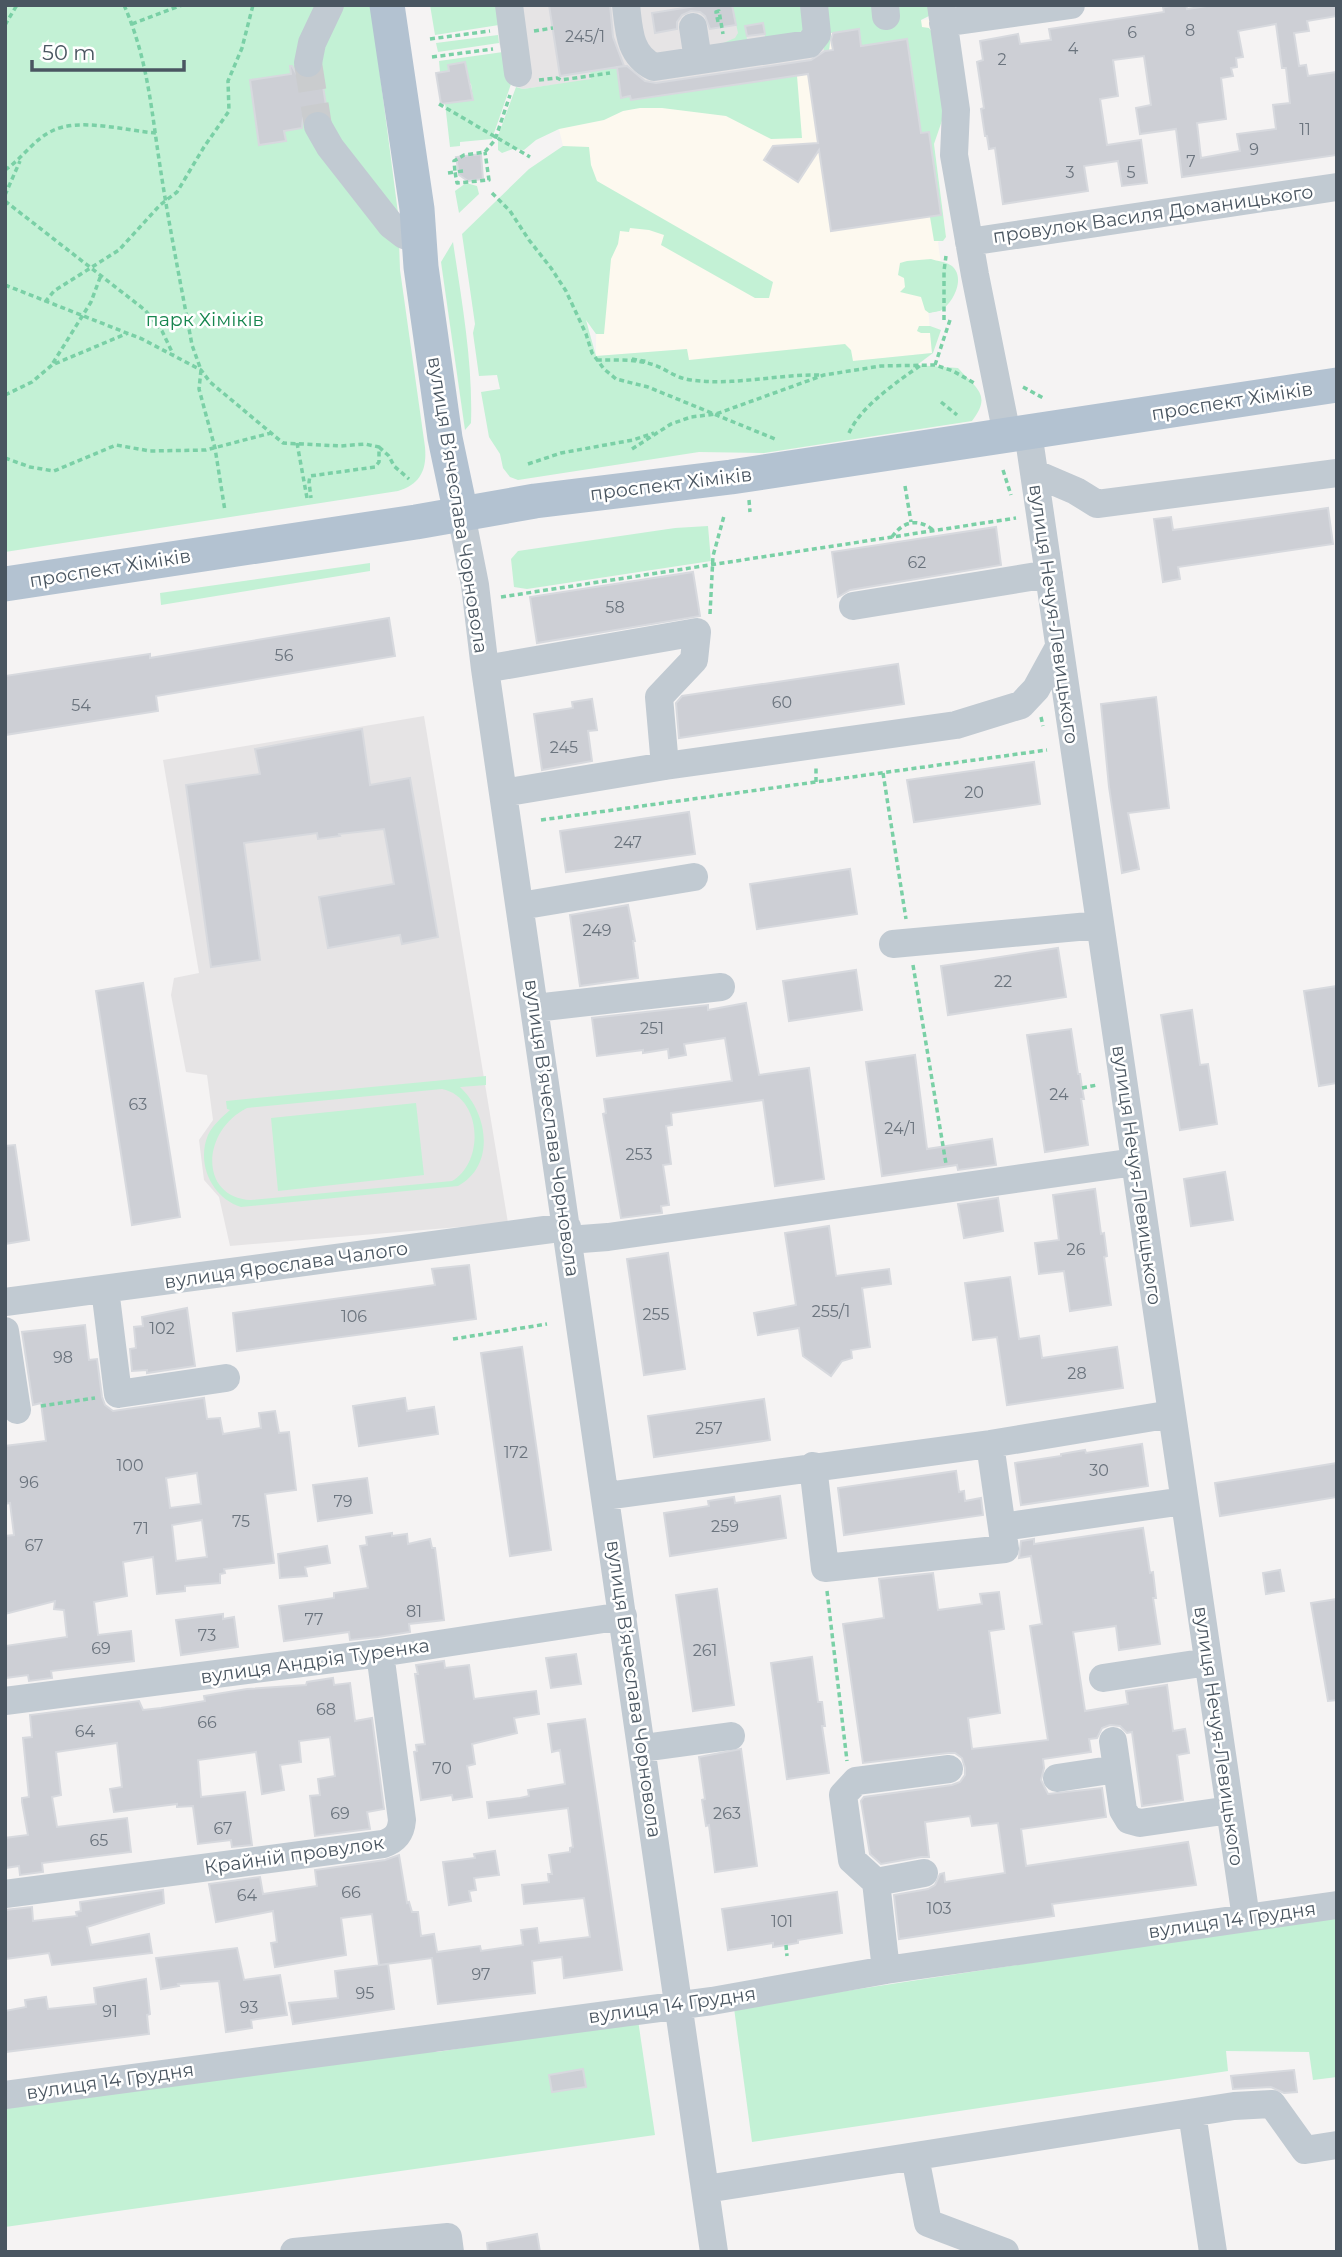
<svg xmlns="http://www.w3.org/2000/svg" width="1342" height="2257" font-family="Montserrat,sans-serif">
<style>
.commercial{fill:#fdf9ef}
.education{fill:#e6e4e5}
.green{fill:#c3f1d5;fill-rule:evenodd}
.building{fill:#cdcfd5;stroke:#d7d9de;stroke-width:2;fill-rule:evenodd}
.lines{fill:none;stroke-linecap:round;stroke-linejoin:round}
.minor-tunnel{stroke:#caccce;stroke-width:28;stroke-dasharray:28 14;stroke-linecap:butt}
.path{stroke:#7ad0a6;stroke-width:3.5;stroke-dasharray:5 3.5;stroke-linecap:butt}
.minor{stroke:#c1cad2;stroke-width:28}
.major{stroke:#b3c2d1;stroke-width:35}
.labels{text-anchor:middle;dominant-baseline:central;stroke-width:5;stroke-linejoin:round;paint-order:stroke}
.number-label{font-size:16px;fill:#6b747e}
.street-label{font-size:19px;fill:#4a5661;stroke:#fff}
.park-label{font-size:19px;fill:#17864f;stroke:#fff}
</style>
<rect width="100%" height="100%" fill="#f5f3f3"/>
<path class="commercial" d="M932,19L945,112L934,144L946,237L938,242L942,271L925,272L932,353L691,378L687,349L596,356L597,181L563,160V146L559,129L620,93L630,96L632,100L832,71L829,50L830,33Z"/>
<path class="education" d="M496,5H918L921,20L831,33L829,50L832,71L631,100L552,85L523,89L514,86L499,43Z
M424,716L508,1223L230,1246L219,1197L204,1180L199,1140L213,1120L207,1075L186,1072L171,995L174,978L199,973L163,760Z"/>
<path class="green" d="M5,5H371L398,213L400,270L425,447C427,469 421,484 398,491L5,552Z
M430,5H496L499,25L435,35Z
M732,5H808L809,29L766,43L763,24L745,26L748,46L721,44L735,38L738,33Z
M819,5H929V16L921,20L922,27L929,28L932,32L945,112L934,144L946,237L943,241H934L930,217L941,214L929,132L921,133L907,40L861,46L858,29L831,33L829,50L824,51Z
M498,35L499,43L438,52L436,43Z
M503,52L511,84L492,139L460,142V146L450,147L445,103L473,99L471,84L448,65L449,71L440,72L439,61Z
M617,67L621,97L630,96L632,100L797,76L802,138L771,139L726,116L662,108H640L623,111L604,120L559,129L536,140L524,150L513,149L502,153L498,150V136L516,87L523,89L591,79L590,71Z
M563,146L589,147L591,165L597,181L773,282L769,298H755L661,245L664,235L649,230L630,228L629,232L620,231L618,244L611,259L604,334H596L586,320L596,356L687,349L689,360L845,344L851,350L853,361L932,353L930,333H921L917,331L919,326H930L941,330L933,353L917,365L958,368C977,389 992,395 972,421L764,453L699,452L518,480L510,477L503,468L500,454L489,437L481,392L500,389L497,375L479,376L473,333L475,324L462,234L529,169Z
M466,183L477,186L479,194L459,213L455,191Z
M453,242C462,303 473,363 471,423L465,430L441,262Z
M931,259C937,261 947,262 952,266C966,278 953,304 940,311C939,311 930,313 929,313L925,310L921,297L900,292L905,287L904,278L898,275L900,263L907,261Z
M708,526L711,561L527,589L514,587L511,559L518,551L675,528Z
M370,563V571L161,605L160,593Z
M486,1076V1085L460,1087C488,1113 496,1165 458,1186L241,1207C212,1198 196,1164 208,1135C213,1125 222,1117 230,1110L227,1109L226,1101ZM442,1089C482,1097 485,1162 452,1181L251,1200C198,1197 202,1130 247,1108Z
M416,1103L424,1175L278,1191L271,1118Z
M1337,1916V2077L1313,2080L1309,2052L1226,2051L1228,2071L752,2142L734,2008Z
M638,2020L655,2135L5,2227V2104L417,2048L437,2052Z"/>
<path class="building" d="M549,5H610L613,37L624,66L560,76Z
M702,5H732L736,25L710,29L705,16L700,12L691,11L682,15L677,22V29L655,33L652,13Z
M1179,5H1186L1187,9L1213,5H1337V16L1307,21L1309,31L1294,33L1299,66L1306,65L1308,76L1337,72V155L1182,177L1176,129L1140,134L1136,108L1151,105L1144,56L1113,60L1118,96L1100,99L1107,145L1141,140L1147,183L1122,186L1118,161L1084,166L1088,191L1003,204L995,148L989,149L987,136H985L981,109L984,108L977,62L983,60L980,41L1018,34L1020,44L1051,40L1049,29L1164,12L1163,7ZM1276,24L1282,68H1286L1290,103L1273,105L1276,129L1237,134L1240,151L1201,158L1197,123L1226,119L1221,78L1233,76L1231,68L1237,67L1236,58L1243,57L1238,31Z
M763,23L765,34L747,36L745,26Z
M859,29L861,46L907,39L921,133L929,132L941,215L831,231L819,150L798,182L764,160L773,146L818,143L808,74L631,100L630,96L621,98L617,67L627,66L645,81L656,83L811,60L825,51L833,50L831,40L833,33Z
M465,62L473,100L441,104L436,73L449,71L448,65Z
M290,66H292L297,75L304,79L314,78L321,73L327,112L319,109L310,111L303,118L302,128L284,131L286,141L259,145L250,80L291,74Z
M481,154L483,179L468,181L459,175L456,157Z
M1328,508L1333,544L1178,567L1180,579L1163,582L1154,519L1171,517L1173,530Z
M996,527L1001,565L850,590L838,597L832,552Z
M693,572L700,616L537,643L530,597Z
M389,618L395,656L156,696L158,711L5,735V676L150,654V658Z
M898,664L904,704L679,738L676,703L682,696Z
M1156,697L1169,808L1128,813L1139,869L1122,873L1109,787L1101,704Z
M592,699L597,730L588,731L592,761L542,770L534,714L573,708L572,702Z
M362,729L370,785L410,778L438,937L402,944L400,935L328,948L319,897L394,884L384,829L339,834L340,836L318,839L317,833L244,843L260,960L211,967L186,785L260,774L255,749Z
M1034,762L1040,804L914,822L907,780Z
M689,812L695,854L566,872L560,831Z
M850,869L857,914L757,929L750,884Z
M628,905L635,941H633L638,978L580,986L570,915Z
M1058,948L1066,997L948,1015L941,966Z
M856,970L862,1010L789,1021L783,981Z
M143,983L180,1217L132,1225L96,991Z
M1337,986V1083L1319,1086L1304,991Z
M746,1003L759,1075L809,1068L824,1179L775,1186L763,1100L671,1113L672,1125L666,1126L671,1164L663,1165L669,1205L661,1206L662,1213L621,1218L603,1114L606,1113L604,1099L732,1081L725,1038L684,1044L686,1055L669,1058L668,1049L643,1053V1050L597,1056L592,1018L708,1005V1010Z
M1192,1010L1200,1065L1208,1064L1217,1124L1180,1130L1161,1015Z
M1071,1029L1078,1074H1080L1082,1088L1084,1099H1081L1088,1145L1045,1152L1027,1035Z
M915,1055L927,1149L992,1139L996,1165L958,1170L957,1165L882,1176L866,1062Z
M15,1145L29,1240L5,1244V1146Z
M1225,1172L1233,1220L1191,1226L1184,1179Z
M1095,1189L1101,1234L1104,1233L1107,1256L1104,1257L1111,1305L1070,1311L1064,1271L1039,1274L1035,1243L1059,1240L1053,1195Z
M998,1198L1003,1231L964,1238L958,1204Z
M829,1226L836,1276L889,1269L891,1284L862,1288L870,1347L851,1350L852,1358L842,1361L831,1376L803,1356L799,1328L758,1335L754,1313L796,1305L785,1233Z
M668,1253L685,1369L644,1375L627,1259Z
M469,1265L476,1319L237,1351L233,1313L435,1285L432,1269Z
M1010,1277L1019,1339L1039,1336L1042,1358L1117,1347L1123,1388L1007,1405L997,1337L973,1340L965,1283Z
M187,1308L195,1366L147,1373V1370L132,1371L130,1349L136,1348L134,1327L143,1326L142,1317Z
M85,1325L89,1360L97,1359L102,1397L105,1405L113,1411L204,1398L207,1419L220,1418L223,1434L261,1428L259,1413L275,1411L279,1433L289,1432L296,1490L265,1494L274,1563L224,1569L225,1573L220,1574V1583L185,1586V1591L157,1594L153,1557L123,1562L127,1596L94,1602L98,1635L131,1631L134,1661L51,1671L52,1678L29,1681L28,1675L5,1678V1646L67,1637L64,1610L54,1609L55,1601L5,1614V1536L14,1535L10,1503L5,1504V1446L46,1441L41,1403L33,1405L22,1332ZM197,1473L201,1504L170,1508L166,1478ZM202,1520L207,1557L176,1561L172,1525Z
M522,1347L551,1550L510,1556L481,1353Z
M405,1398L407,1411L434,1407L438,1434L359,1446L353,1406Z
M764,1399L770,1440L654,1457L648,1416Z
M1142,1444L1148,1486L1021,1505L1015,1463L1061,1456V1454L1085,1450L1086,1453Z
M1337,1463V1497L1220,1516L1215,1483Z
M956,1471L959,1492L964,1491L965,1501L981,1498L983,1515L844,1535L838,1488Z
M367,1478L372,1513L318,1521L313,1485Z
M780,1496L786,1538L670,1556L664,1513L709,1506L708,1501L734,1497L735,1503Z
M1143,1528L1150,1573L1153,1572L1156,1598H1153L1160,1644L1119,1650L1116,1626L1073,1632L1085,1711L1128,1704L1126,1691L1167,1685L1173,1731L1185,1729L1189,1753L1177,1755L1183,1800L1142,1806L1132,1732L1127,1733L1120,1726L1110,1725L1102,1728L1097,1738L1089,1739L1091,1752L1043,1759L1044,1768L1041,1780L1048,1794L1102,1788L1106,1817L1021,1829L1026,1866L1188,1842L1196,1885L1052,1904L1054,1916L899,1939L894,1895L928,1889L935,1885L940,1874L944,1873L945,1882L1005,1873L998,1823L972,1826L970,1816L925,1822L929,1857H921L881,1864L870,1854L861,1801L864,1797L952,1785L960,1782L965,1775V1768L962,1758L955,1753H948L863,1763L843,1624L884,1618L879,1579L933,1573L938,1610L982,1604L980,1594L999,1592L1004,1629L989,1631L1000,1713L968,1718L972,1749L1048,1740L1030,1626L1042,1624L1031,1556L1019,1558L1021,1541L1034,1539V1544Z
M392,1533V1536L407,1534L408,1544L430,1539L432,1548H435L444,1620L409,1624L410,1632L378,1637L350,1640L349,1632L284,1641L279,1606L334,1598V1593L368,1588L360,1546L367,1545L366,1537Z
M327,1546L330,1563L305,1567L307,1576L280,1578L278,1554Z
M1280,1570L1284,1591L1266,1594L1263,1573Z
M717,1589L734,1705L693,1711L676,1595Z
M1337,1599V1700L1328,1701L1311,1603Z
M223,1614V1619L234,1617L238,1647L181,1655L176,1620Z
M576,1654L581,1684L551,1688L546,1658Z
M812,1657L818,1702H822L825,1726H822L829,1773L787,1779L771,1663Z
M444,1661L445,1668L469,1665L474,1699L536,1691L539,1714L514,1718L517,1733L472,1744L475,1764L467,1766L472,1797L453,1800L452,1795L421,1800L414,1752L417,1751L416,1745L425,1744L415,1674H418L416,1665Z
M333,1678L334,1685L350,1683L355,1721L372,1718L384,1809L367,1812L370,1829L315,1836L310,1796L320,1795L318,1779L335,1776L330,1737L299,1741L301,1762L280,1765L284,1790L262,1794L256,1752L198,1760L201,1797L245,1792L252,1845L232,1847L231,1840L198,1844L193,1806L177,1807V1804L114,1812L110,1789L122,1787L117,1743L56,1752L61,1795L52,1797L57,1827L127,1818L131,1852L42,1863L43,1872L20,1875L19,1866L5,1868V1838L28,1835L22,1802V1798L29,1797L23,1738L32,1737L30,1715L139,1701L143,1710L161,1708L205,1701L204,1696L247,1689L306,1685L307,1682Z
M585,1719L622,1970L564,1978L562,1957L532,1961L535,1993L438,2004L432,1958L379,1965L372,1914L341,1918L346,1955L275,1967L271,1943L277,1942L273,1911L216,1922L209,1884L260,1877L263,1894L317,1886L315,1870L385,1860L399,1855L407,1903L409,1902L412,1912H418L421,1936L434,1934L437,1952L480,1946L481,1951L523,1945L521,1930L537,1928L539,1943L590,1937L584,1898L524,1904L522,1885L549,1882L548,1874H552L549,1855L570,1852V1848L573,1847L568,1808L489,1818L487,1802L520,1798L529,1796L528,1790L565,1784L560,1750L552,1752L548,1724Z
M741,1749L757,1866L715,1872L709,1825L706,1826L702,1800L705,1799L699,1757Z
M495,1851L499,1875L474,1878L476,1890L469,1891L471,1901L449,1905L443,1862L475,1858L474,1854Z
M163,1890L164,1903L87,1927L91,1945L149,1934L152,1953L52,1965L49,1953L5,1959V1910L32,1907L33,1921L77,1916L76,1912L81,1911L80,1902Z
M837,1892L842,1933L798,1940V1943L786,1945L773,1947V1943L728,1950L722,1909Z
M237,1948L244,1980L280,1975L287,2015L251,2020L252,2028L226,2032L219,1981L178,1984L179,1986L161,1989L156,1958Z
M388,1964L394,2009L293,2024L289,2003L338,1998L335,1971Z
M146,1979L150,2014L147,2015L149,2034L5,2052V2011L26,2007L25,2000L46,1997L48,2009L96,2004L94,1988Z
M583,2069L586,2087L552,2092L549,2075Z
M1294,2070L1297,2092L1284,2093L1271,2087L1233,2089L1231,2076Z
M537,2234L540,2252H488L487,2243Z"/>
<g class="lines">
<path class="minor-tunnel" d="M308,63L318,126"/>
<path class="path" d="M124,5C148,60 151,108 160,166C169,226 181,285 192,345L201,370L199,389L215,448L225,511
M718,22L716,12L719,11L723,34
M132,24L182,5
M5,25L17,5
M534,31L553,28
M430,39L490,31
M432,57L493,49
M539,80L557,78L561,80L610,73
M439,104L530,157
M5,170C22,159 34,139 52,131C80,117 126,131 156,133
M463,171L455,172L457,183L489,180L485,152
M448,173L455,172L454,161L464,155L485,152L495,140L510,95
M492,193L510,211L529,240L551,268L566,291L586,334L592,353L604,369L616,379L648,387L775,439
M5,195L20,161
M5,201L145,310L162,331L173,354
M5,285L142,339L201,370L210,382L283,443L341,446L365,444L379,447V462L375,467L310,476L309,482L311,498
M45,302L54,291L119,250L160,205L177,192L204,147L229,111L228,81L242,48L253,5
M944,320V271L946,256
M632,359L649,362
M597,360C614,360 634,359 651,364C664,367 674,378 691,380C735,386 778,374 822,375
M53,363L91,302L101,275
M935,365L950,320
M1023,387L1045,399
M5,395L32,382L52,365L128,333
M941,402L957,415
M849,433C861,406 897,382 921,365
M297,443L307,498
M379,447L389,456L394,466L409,479
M632,449L671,424L691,417L716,414L824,375L881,366L935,365L953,371L974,383
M5,458L30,467L54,471L116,445L150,451L206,450L271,433
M528,464L561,453L633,440L654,433
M1003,470L1011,495
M905,486L911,522
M749,500L750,512
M892,537C903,521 918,518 933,530
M501,597L1016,518
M710,614L713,556L724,516
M1041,717L1043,726
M883,773L906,919
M816,782V766
M541,820L1047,750
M913,965L946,1164
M1082,1088L1097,1085
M453,1339L547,1324
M41,1406L95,1398
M827,1591L847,1761
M786,1945L787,1956"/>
<path class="minor" d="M509,5L518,73
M626,5C629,30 629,55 654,67L809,44L817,34L814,5
M885,5L886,16
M941,5L956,110L954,155L975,275L1007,435
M943,23L1071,5
M693,27L698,60
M308,63L312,43L330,5
M318,126L330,147L391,225L404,235L419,240
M969,242L1337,187
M1028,432L1246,1918
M1034,473L1076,491L1097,504L1337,473
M461,514L475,585L485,669L714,2252
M853,606L1049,574
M485,669L697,632L694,660L659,697L665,766
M503,793L665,766L956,725L1021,705L1036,689L1059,647
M520,906L694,877
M893,944L1100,925
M535,1008L721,987
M568,1240L608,1237L1135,1162
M105,1289L118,1394L226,1378
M5,1302L567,1227
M5,1331L17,1410
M813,1466L825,1568L1005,1549L990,1444
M606,1496L990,1444L1172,1414
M1002,1527L1184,1501
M1103,1678L1208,1662
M5,1701L380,1653L623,1616
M1113,1741L1123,1810L1129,1820L1140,1823L1230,1810
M643,1748L731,1736
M1057,1778L1117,1769
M876,1882L852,1860L843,1795L856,1781L949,1769
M5,1894L383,1844C396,1840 401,1833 402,1820L380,1653
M886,1970L876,1882L924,1873
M5,2095L712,2001L886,1970L1337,1905
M1192,2113L1213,2252
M915,2157L928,2223L1005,2252
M706,2189L1234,2106L1272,2104L1305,2150L1337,2145
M294,2252L448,2237L450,2252"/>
<path class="major" d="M387,5L417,209L421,267L445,438L461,514
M5,584L416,522L535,501L731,477L1337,385"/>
</g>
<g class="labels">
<g class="number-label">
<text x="1190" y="30">8</text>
<text x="1132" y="32">6</text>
<text x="585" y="36">245/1</text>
<text x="1073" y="48">4</text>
<text x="1002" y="59">2</text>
<text x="1305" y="129">11</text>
<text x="1254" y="149">9</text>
<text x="1191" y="161">7</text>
<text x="1070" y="172">3</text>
<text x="1131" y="172">5</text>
<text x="917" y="562">62</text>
<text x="615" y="607">58</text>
<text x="284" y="655">56</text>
<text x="782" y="702">60</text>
<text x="81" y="705">54</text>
<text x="564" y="747">245</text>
<text x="974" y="792">20</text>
<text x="628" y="842">247</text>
<text x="597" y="930">249</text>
<text x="1003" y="981">22</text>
<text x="652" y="1028">251</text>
<text x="1059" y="1094">24</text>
<text x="138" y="1104">63</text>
<text x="900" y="1128">24/1</text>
<text x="639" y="1154">253</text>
<text x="1076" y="1249">26</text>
<text x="831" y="1311">255/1</text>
<text x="656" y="1314">255</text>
<text x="354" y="1316">106</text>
<text x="162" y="1328">102</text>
<text x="63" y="1357">98</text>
<text x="1077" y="1373">28</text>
<text x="709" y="1428">257</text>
<text x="516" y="1452">172</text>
<text x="130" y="1465">100</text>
<text x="1099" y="1470">30</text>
<text x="29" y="1482">96</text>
<text x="343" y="1501">79</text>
<text x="241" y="1521">75</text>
<text x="725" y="1526">259</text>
<text x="141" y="1528">71</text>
<text x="34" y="1545">67</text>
<text x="414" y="1611">81</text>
<text x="314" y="1619">77</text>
<text x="207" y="1635">73</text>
<text x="101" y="1648">69</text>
<text x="705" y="1650">261</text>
<text x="326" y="1709">68</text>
<text x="207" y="1722">66</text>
<text x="85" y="1731">64</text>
<text x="442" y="1768">70</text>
<text x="340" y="1813">69</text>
<text x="727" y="1813">263</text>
<text x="223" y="1828">67</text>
<text x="99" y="1840">65</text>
<text x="351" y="1892">66</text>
<text x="247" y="1895">64</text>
<text x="939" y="1908">103</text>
<text x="782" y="1921">101</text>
<text x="481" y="1974">97</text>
<text x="365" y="1993">95</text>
<text x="249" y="2007">93</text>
<text x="110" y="2011">91</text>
</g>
<g class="street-label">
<text transform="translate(1153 214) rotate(-8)">провулок Василя Доманицького</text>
<text transform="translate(1232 401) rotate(-9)">проспект Хіміків</text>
<text transform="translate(671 484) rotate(-7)">проспект Хіміків</text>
<text transform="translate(458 505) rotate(81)">вулиця Вʼячеслава Чорновола</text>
<text transform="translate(110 568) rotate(-9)">проспект Хіміків</text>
<text transform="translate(1054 614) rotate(82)">вулиця Нечуя-Левицького</text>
<text transform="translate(552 1128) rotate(82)">вулиця Вʼячеслава Чорновола</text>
<text transform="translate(1137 1175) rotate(82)">вулиця Нечуя-Левицького</text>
<text transform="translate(286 1265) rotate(-8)">вулиця Ярослава Чалого</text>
<text transform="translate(315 1661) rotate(-8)">вулиця Андрія Туренка</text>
<text transform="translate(634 1689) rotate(82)">вулиця Вʼячеслава Чорновола</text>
<text transform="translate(1219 1736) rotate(82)">вулиця Нечуя-Левицького</text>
<text transform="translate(294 1855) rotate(-8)">Крайній провулок</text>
<text transform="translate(1232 1920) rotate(-8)">вулиця 14 Грудня</text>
<text transform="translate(672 2005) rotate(-8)">вулиця 14 Грудня</text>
<text transform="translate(110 2081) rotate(-8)">вулиця 14 Грудня</text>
</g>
<g class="park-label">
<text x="205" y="319">парк Хіміків</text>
</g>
</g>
<rect width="1342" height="2257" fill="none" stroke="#4a5661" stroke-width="14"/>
<path d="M32 60v10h152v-10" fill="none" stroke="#4a5661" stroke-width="3.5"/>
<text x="42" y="60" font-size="21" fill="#4a5661" stroke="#ffffff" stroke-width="5" paint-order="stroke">50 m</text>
</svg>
